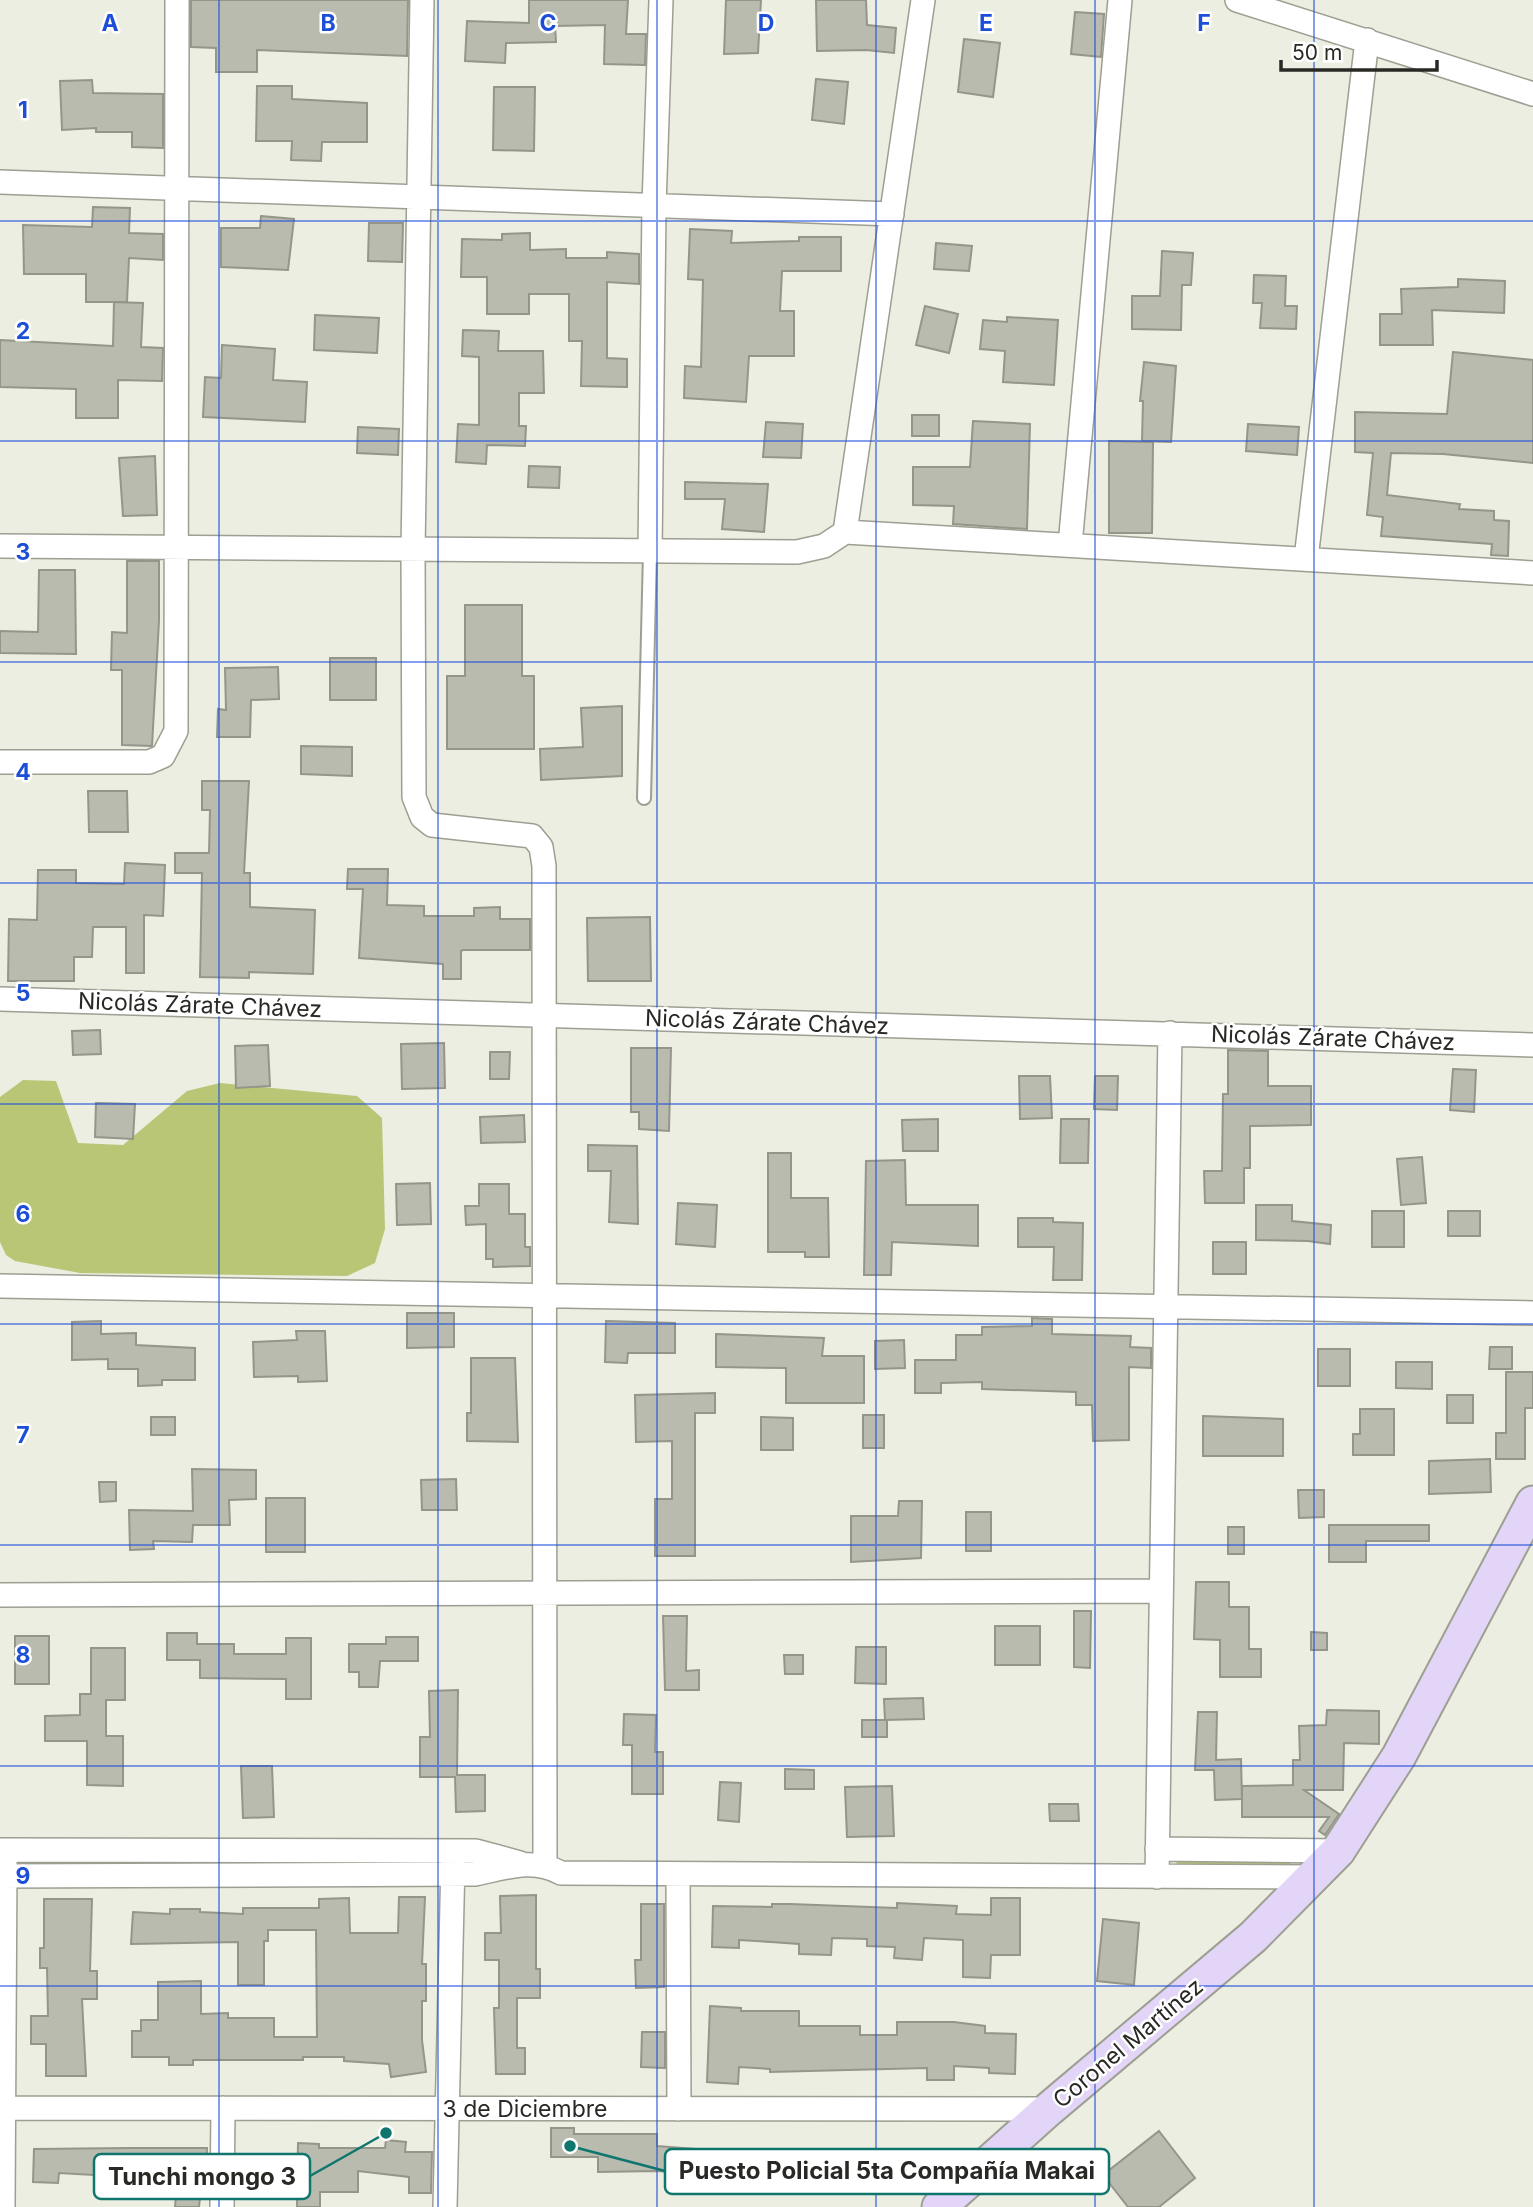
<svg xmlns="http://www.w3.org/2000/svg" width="1533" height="2207" font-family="Inter,sans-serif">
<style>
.green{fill:#b9c676}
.building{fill:#b9bbaf;stroke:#939689;stroke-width:2}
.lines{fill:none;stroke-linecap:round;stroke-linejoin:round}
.lane-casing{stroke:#9c9f92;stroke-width:16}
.street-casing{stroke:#9c9f92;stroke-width:26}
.secondary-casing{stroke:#9c9f92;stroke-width:37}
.lane{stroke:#fff;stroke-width:12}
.street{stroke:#fff;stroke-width:23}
.secondary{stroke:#e3d5f7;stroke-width:33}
.grid{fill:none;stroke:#1d4ed8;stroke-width:2;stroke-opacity:0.55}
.labels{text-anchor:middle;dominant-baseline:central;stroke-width:5;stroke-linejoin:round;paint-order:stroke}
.street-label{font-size:23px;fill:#282924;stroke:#fff}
.grid-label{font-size:23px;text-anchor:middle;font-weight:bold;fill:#1d4ed8;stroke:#fff;stroke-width:5;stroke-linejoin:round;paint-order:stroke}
.leader{fill:none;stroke:#0f766e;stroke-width:2.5}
.callout-dot{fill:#0f766e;stroke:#fff;stroke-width:2.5}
.callout{fill:#fff;stroke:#0f766e;stroke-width:2.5}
.callout-label{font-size:24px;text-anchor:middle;font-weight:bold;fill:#282924}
</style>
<rect width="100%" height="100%" fill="#ebeee0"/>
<path class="green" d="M23,1080L56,1081L78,1143L123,1145L187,1091L220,1083L357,1096L382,1118L385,1229L375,1263L347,1276L80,1273L15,1261L6,1255L0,1242V1097Z
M1176,1860L1290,1862V1866H1177Z
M23,1861H440V1866H23Z"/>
<path class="building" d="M191,0H408L407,56L257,50V72H216V48L191,47Z
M529,0H628L626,34H646L645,65L604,64L605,25L555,26L556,42L506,43L505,63L465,61L467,21L529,23Z
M726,0H761L758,53L724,54Z
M816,0H866L867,25L896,28L894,53L866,50L817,51Z
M1075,12L1104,14L1101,57L1071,54Z
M964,39L1000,43L993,97L958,92Z
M816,79L848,82L844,124L812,120Z
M92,80L93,93L163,94V148L132,147V132H96V128L62,130L60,81Z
M257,86H292V99L367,103V142H322L321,161L291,160L292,141H256Z
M494,87H535L534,151L493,150Z
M93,207L130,208L129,233L163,234V260L129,258L127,302H86V274H24L23,225L92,227Z
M261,216L294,219L288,270L221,267V228H260Z
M369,223H403L402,262L368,261Z
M690,229L732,231L731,243L799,241V237H841V271H782L780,311H794V356H749L746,402L684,398L685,366L701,367L703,280L688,279Z
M530,233V250L566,249V258H607V252L639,254V284L607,282V358L627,359V387L581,386L582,341H569V294H529V314H487V277H461L462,239L502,240V234Z
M936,243L972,246L969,271L934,269Z
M1162,251L1193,253L1191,285H1182L1181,330L1132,329V296H1160Z
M1254,275L1286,276L1285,306H1297L1296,329L1260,328L1262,303H1253Z
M1458,279L1505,281L1504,313L1432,310L1433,345H1380V314H1402L1401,289L1458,287Z
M114,302L143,303L141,347L163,348L162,381L118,380V418H76V389L0,387V340L113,346Z
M925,306L958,314L949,353L916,345Z
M315,315L379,318L377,353L314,350Z
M1007,317L1058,320L1054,385L1003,382L1005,351L980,349L983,320L1007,322Z
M463,330L499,331L498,351H543L544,393H519V426H526L525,446L487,445L486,464L456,462L458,424L479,425V357L462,356Z
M222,345L275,349L273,380L307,382L305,422L203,417L205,377L221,378Z
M1453,352L1533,360V463L1443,454L1391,453L1387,495L1460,504L1459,509L1494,511V520L1509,521L1508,556L1491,555L1492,544L1381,536L1383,517L1367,515L1373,453L1355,452V412L1447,414Z
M1144,362L1176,366L1171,442L1142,441L1143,401H1140Z
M912,415H939V436H912Z
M973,421L1030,424L1027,529L953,524L954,506L913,505V467H970Z
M766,422L803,424L801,458L763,457Z
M1248,424L1299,427L1297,455L1246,451Z
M358,427L399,429L398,455L357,453Z
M1109,441L1153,442L1152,533H1109Z
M155,456L157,515L123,516L119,458Z
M529,466L560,467L559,488L528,487Z
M685,482L768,484L764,532L722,529L725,499H685Z
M127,561H159V621L152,746L122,745V670H111L112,632L127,633Z
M39,570H75L76,654L0,653V631L38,632Z
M465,605H522V676H534V749H447V676H465Z
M330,658H376V700H330Z
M278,667L279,699L251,700L250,737H217L218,709L226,710L225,668Z
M622,706V776L541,780L540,749L583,747L581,708Z
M301,746L352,747V776L301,774Z
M202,781H249L244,873H250V907L315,910L313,974L249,972V978L200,977L202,873H175V853H209L210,810H202Z
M88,791H127L128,832H89Z
M125,863L165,865L163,916L144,915V973H126V927H93L92,957H74V981H8L9,919L37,920L38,870H76V883L124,884Z
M348,869H388L387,905L424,906V916H474V908L500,907V919H530V950H463L461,951V979H443V964L359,958L363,889H347Z
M650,917L651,981H588L587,918Z
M100,1030L101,1054L73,1055L72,1031Z
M444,1043L445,1088L402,1089L401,1044Z
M268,1045L270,1086L236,1088L235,1046Z
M631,1048H671L669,1131L639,1129V1112H631Z
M1228,1050L1268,1051V1086H1311V1125L1250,1126V1168H1244V1203H1205L1204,1171H1222L1223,1094H1228Z
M490,1052H510L509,1079H490Z
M1453,1069L1476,1070L1474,1112L1450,1110Z
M1019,1076H1050L1052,1118L1020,1119Z
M1095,1076H1118L1117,1110L1094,1109Z
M96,1103L135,1104L133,1139L95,1137Z
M524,1115L525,1142L481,1143L480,1117Z
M938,1119V1151H903L902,1120Z
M1061,1119H1089L1088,1163H1060Z
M588,1145L637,1146L638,1224L609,1222L611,1171H588Z
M768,1153H791V1198H828L829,1257H805V1252H768Z
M1422,1157L1426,1203L1401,1205L1397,1159Z
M905,1160L906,1205H978V1246L892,1242L891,1275H864L866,1161Z
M430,1183L431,1224L397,1225L396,1184Z
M479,1184H509V1214H525V1247H530V1266L493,1267V1259H486V1224L466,1225L465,1206H479Z
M678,1203L717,1205L715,1247L676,1244Z
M1256,1205H1292V1221L1331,1225L1330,1244L1308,1241L1256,1240Z
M1372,1211H1404V1247H1372Z
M1448,1211H1480V1236H1448Z
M1018,1218H1053V1222L1083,1223L1082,1280H1053L1054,1247H1018Z
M1213,1242H1246V1274H1213Z
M407,1313H454V1347L407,1348Z
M1032,1318L1052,1319V1334L1131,1336L1130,1347L1151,1348V1368L1129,1367V1440L1093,1441L1092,1405H1076V1392L982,1389V1382L941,1383V1393H915V1360H956V1335H982V1327L1032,1326Z
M101,1321V1334L136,1333V1345L195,1348V1380H162V1385L138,1386V1369H108V1359L72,1360V1322Z
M606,1321L675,1323V1353H628L627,1363L605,1362Z
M296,1331H325L327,1381L298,1382V1376L254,1377L253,1342L297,1340Z
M716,1334L824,1338L822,1356H864V1403H786V1368L716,1367Z
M904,1340L905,1368L875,1369V1341Z
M1490,1347H1512V1369H1489Z
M1318,1349H1350V1386H1318Z
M471,1358H515L518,1442L467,1441V1413H471Z
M1396,1362H1432V1389L1396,1388Z
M1506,1372H1533V1408H1525V1459H1496V1433H1506Z
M715,1393V1413H695V1556H655V1499H672V1441L636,1442L635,1395Z
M1447,1395H1473V1423H1447Z
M1360,1409H1394V1455H1353V1434H1360Z
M863,1415H884V1448H863Z
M1203,1416L1283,1419V1456H1203Z
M151,1417H175V1435H151Z
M761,1417L793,1418V1450H761Z
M1490,1459L1491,1492L1429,1494V1461Z
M192,1469L256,1470V1499L229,1500L230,1525H193L192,1542L153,1541L154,1549L130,1550L129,1510L193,1511Z
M456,1479L457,1510H422L421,1480Z
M99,1482H116V1501L100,1502Z
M1298,1490H1324V1517L1299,1518Z
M266,1498H305V1552H266Z
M899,1501H922L921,1558L851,1562V1516H898Z
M966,1512H991V1551H966Z
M1329,1525H1429V1541H1366V1562H1329Z
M1228,1527H1244V1554H1228Z
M1196,1582H1229V1607H1249V1649H1261V1677H1220V1640L1194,1639Z
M1074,1611H1091L1090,1668L1074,1667Z
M663,1616H687L686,1671L699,1670V1690H665Z
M995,1626H1040V1665H995Z
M1311,1632L1327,1633V1650H1311Z
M167,1633H197V1644H234V1654H286V1638H311V1699H286V1679L200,1678V1660H167Z
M15,1636H49V1684H15Z
M386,1637H418V1661H380L378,1687H359V1672H349V1644H386Z
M856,1647H886V1684L855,1683Z
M91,1648H125V1700H106V1736H123V1786L87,1785V1741H45V1716L80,1715V1694H91Z
M784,1655H803V1674H785Z
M458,1690L457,1775H485V1811L456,1812L455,1777H420V1737H430L429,1691Z
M923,1698L924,1719L885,1720L884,1699Z
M1327,1710L1379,1711V1744L1344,1743L1343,1790H1304L1339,1814L1325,1835L1319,1831L1329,1817H1242V1786L1293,1785V1760H1300L1299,1726L1326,1725Z
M1198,1712H1217L1216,1760L1241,1759L1242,1799L1215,1800L1214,1770H1195Z
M624,1714L656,1715L655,1752H663V1794H632V1745H623Z
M862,1720H887V1737H862Z
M241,1766H272L274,1817L243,1818Z
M785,1769L814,1770V1789H785Z
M720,1782L741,1783L739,1822L718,1820Z
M892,1786L894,1836L847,1837L845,1787Z
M1049,1804H1078L1079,1821H1050Z
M536,1895V1969H540V1998H517V2048H525V2074H496L494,2008H499V1960H485V1933H501L500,1896Z
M399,1897H425L422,1964H426V2001H422V2040L426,2072L391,2077L389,2064L344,2061V2057H303V2060H193V2065H169V2057H132V2031H141V2020H158V1982L201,1981V2014L228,2013V2018H274V2037H317L316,1930H268V1941H264V1985H238V1942L131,1944L133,1912L170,1914V1909H200V1912L243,1914V1908H319V1899L349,1898L350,1933H398Z
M991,1898H1020V1955H991L990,1978L963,1977V1940L924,1938L922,1960L894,1958L895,1947L867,1946V1939L832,1938L831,1955L799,1954V1944L771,1942L739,1940V1948L712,1947L713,1906L772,1907V1904H790L897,1908V1903L957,1906L956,1914L991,1915Z
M44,1899H92L90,1971H97V1999H82L86,2076H46V2044H31V2016H48L47,1968H40V1948H44Z
M641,1904H664V1987L636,1988L635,1960H641Z
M1103,1919L1139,1923L1134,1985L1097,1981Z
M710,2006L741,2008V2011H799V2026H860V2035H897V2022H954L985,2026V2033L1016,2034L1015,2074L989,2073V2068L954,2066V2080H927V2068L770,2072V2069L739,2067L738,2084L707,2082Z
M642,2032H665V2068L641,2067Z
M551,2128H574V2134H657V2146L760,2154L757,2179L657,2171L598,2172V2157H551Z
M1159,2131L1195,2178L1159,2207H1128L1103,2175Z
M386,2140L406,2142L405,2152H432L431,2193H409V2177L358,2171V2192H320V2207H297L298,2143L319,2144V2148H385Z
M129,2148H207L206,2180L202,2179L199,2207H175L177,2183H113L112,2176L59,2173L58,2183L33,2182L34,2149Z
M894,2156L936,2160L933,2186L925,2194L891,2191Z"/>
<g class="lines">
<defs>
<path id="lane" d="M644,798L650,552"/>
<path id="street" d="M422,0L413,550L414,797L422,817L432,825L532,836L541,847L544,866L545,1864
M1237,0L1533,94
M0,182L892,214
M845,532L923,0
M1070,545L1120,0
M0,546L797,552L824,546L845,532L1533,573
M650,552L654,206L661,0
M1306,559L1367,40
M0,762H149L163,756L176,731L177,0
M0,999L1533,1045
M0,1286L1533,1313
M0,1595L1161,1591
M1157,1849L1338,1851
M0,1850L476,1851L520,1863
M0,1876L475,1874C505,1868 533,1857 561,1873L1314,1877
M678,1876L679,2109
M1157,1877L1170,1033
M0,2108L1049,2109
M3,2207L5,1860
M222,2207L223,2108
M445,2207L453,1860"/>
<path id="secondary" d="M939,2207L1049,2109L1253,1937L1338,1851L1399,1756L1533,1503"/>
</defs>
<use href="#lane" class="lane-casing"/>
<use href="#street" class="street-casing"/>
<use href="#secondary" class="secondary-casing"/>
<use href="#lane" class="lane"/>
<use href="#street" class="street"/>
<use href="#secondary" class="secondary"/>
</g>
<path class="grid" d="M219,0V2207M438,0V2207M657,0V2207M876,0V2207M1095,0V2207M1314,0V2207M0,221H1533M0,441H1533M0,662H1533M0,883H1533M0,1104H1533M0,1324H1533M0,1545H1533M0,1766H1533M0,1986H1533"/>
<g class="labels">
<g class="street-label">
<text transform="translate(200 1005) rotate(2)">Nicolás Zárate Chávez</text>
<text transform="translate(767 1022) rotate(2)">Nicolás Zárate Chávez</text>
<text transform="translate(1333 1038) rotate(2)">Nicolás Zárate Chávez</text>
<text transform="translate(1128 2043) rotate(-40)">Coronel Martínez</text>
<text x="525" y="2109">3 de Diciembre</text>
</g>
</g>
<g class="grid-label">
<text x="110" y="31">A</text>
<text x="328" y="31">B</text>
<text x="548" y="31">C</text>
<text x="766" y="31">D</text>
<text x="986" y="31">E</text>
<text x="1204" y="31">F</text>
<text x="23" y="118">1</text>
<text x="23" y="339">2</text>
<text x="23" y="560">3</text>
<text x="23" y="780">4</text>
<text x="23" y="1001">5</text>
<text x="23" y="1222">6</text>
<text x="23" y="1443">7</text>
<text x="23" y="1663">8</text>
<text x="23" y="1884">9</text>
</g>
<path class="leader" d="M570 2146L665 2171M386 2133L310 2176"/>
<g class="callout-dot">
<circle cx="570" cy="2146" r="7"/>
<circle cx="386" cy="2133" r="7"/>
</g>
<g class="callout">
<rect x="665" y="2149" width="444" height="45" rx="7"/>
<rect x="94" y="2154" width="216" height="45" rx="7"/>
</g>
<g class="callout-label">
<text x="887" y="2179">Puesto Policial 5ta Compañía Makai</text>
<text x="202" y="2185">Tunchi mongo 3</text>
</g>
<path d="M1281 60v10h156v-10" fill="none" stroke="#282924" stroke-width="3.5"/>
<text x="1292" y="60" font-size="21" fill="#282924" stroke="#ffffff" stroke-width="5" paint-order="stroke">50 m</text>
</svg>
